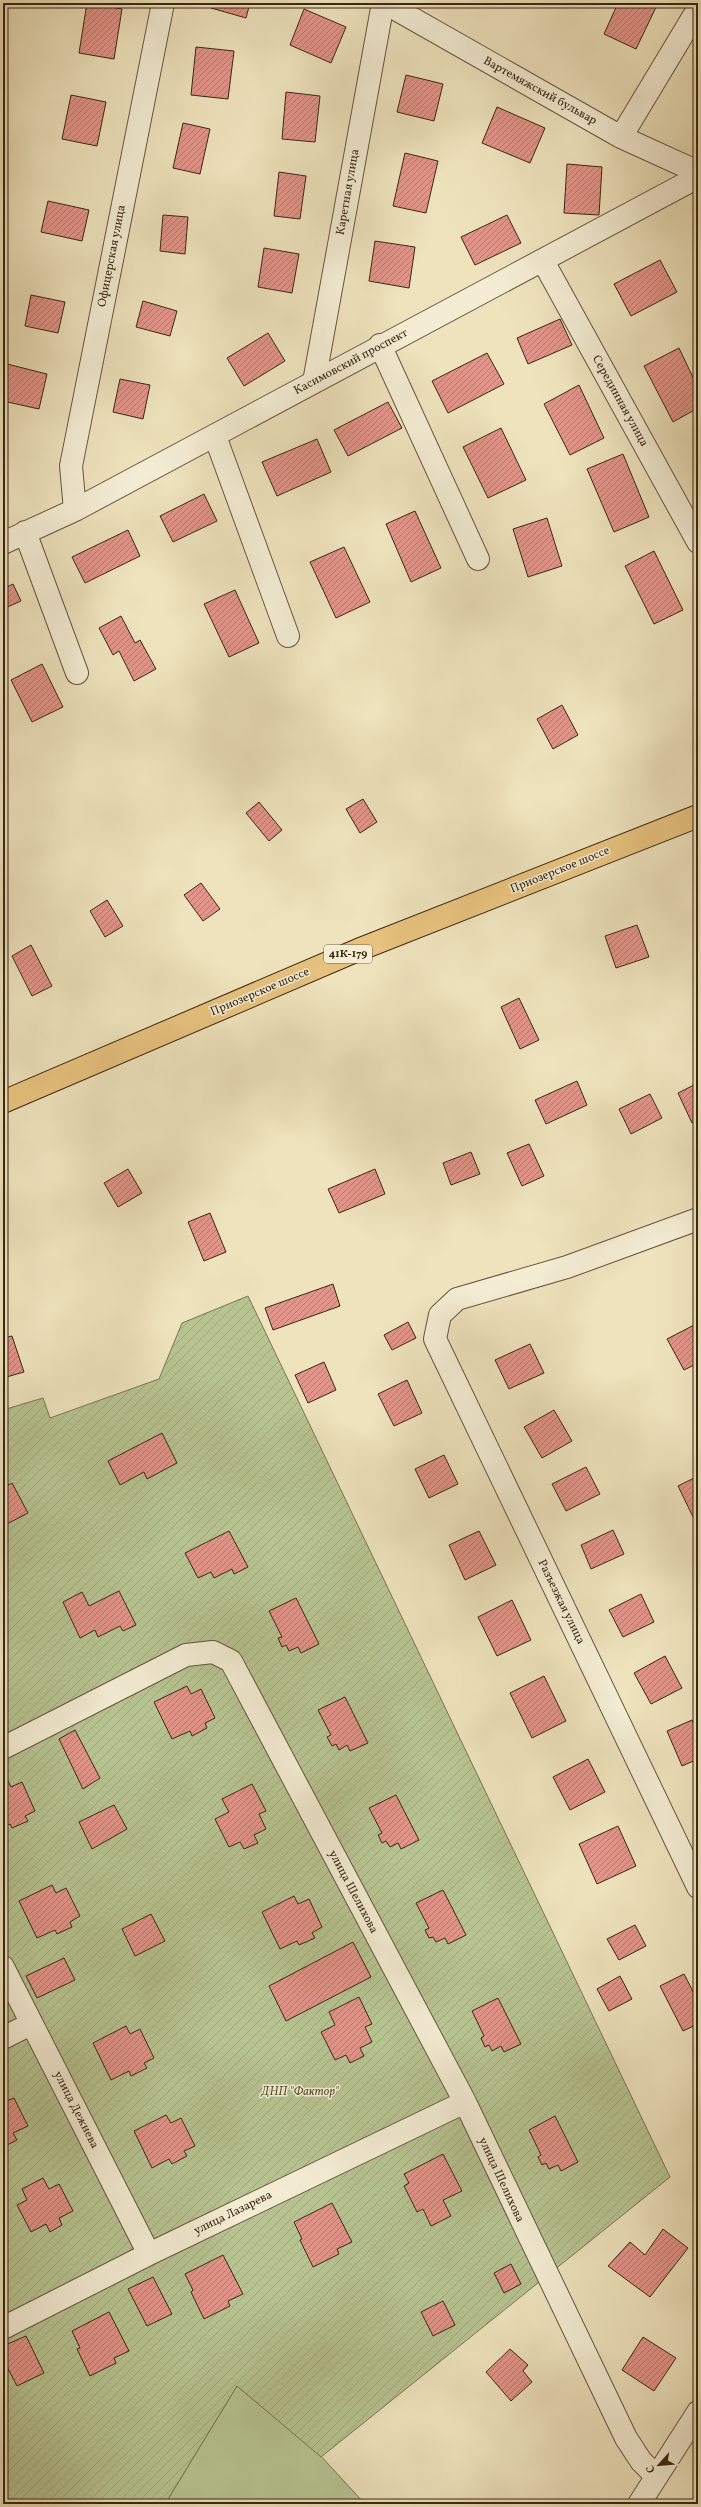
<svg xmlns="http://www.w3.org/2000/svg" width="701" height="2507" font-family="Vollkorn,serif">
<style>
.green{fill:#b7c492;stroke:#787652}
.garden{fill:url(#garden-furrows);stroke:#787652}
.building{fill:url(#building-hatch);stroke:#392712}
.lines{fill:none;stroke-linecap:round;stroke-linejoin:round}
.minor-casing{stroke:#66563d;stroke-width:24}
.major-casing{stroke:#392712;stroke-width:24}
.minor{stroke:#f4edd4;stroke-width:22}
.major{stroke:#e7c27e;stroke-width:22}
.labels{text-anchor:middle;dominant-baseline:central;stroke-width:3;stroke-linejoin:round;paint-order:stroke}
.shield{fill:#f4edd4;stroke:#71624c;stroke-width:1}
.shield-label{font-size:11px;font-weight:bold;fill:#392712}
.street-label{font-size:12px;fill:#392712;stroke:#f4edd4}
.park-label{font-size:12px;font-style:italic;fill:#584e32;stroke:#f4edd4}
</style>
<defs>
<pattern id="garden-furrows" width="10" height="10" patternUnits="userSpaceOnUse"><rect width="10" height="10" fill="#b7c492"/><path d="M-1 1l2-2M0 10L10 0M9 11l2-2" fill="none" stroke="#9ea87d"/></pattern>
<pattern id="building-hatch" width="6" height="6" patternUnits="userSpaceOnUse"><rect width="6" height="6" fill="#e2958a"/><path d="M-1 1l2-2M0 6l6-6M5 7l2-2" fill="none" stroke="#b87a6f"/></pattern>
</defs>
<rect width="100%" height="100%" fill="#eee3bd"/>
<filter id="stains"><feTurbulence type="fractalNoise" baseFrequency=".005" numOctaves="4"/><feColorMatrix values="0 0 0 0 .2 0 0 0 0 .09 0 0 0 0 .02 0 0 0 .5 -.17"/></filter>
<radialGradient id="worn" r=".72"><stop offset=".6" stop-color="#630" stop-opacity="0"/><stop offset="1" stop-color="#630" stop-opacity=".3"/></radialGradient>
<path class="green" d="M237,2386L319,2454L365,2504H165Z"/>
<path class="garden" d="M248,1296L670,2177L321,2457L237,2386L165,2504H8L3,2502V1410L43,1398L50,1418L159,1379L182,1323Z"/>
<path class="building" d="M87,3L122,9L114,59L79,53Z
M213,3H250L246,18L211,8Z
M618,3H658L636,49L604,34Z
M304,9L346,27L331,63L290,45Z
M196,47L234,51L228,99L191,95Z
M406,75L443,84L434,121L397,112Z
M286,92L320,96L315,142L282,139Z
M71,95L106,102L97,146L62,139Z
M497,107L545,128L530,163L482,143Z
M183,123L210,129L200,174L173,168Z
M405,153L438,161L426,213L393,206Z
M567,164L602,167L599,215L564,213Z
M279,172L306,176L300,219L274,216Z
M48,201L89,210L82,241L41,232Z
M163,215L188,217L185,254L160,251Z
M507,215L521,243L475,265L461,237Z
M375,241L415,247L409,288L369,281Z
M264,248L299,254L292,293L258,287Z
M660,260L677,292L631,316L614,284Z
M31,295L65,302L58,333L25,326Z
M143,301L177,311L170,336L136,327Z
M560,319L572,345L528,364L517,338Z
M268,333L285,361L244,386L227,358Z
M679,348L698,388V408L673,422L644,366Z
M487,353L504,384L448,413L432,381Z
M3,363L47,374L39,409L3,401Z
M120,379L150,385L143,419L113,412Z
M579,385L604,438L570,455L544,404Z
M388,402L402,428L348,456L334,430Z
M501,428L526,480L488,498L463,447Z
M317,439L331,472L277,496L262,462Z
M698,451V462L694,453Z
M623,454L649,517L614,532L587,469Z
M204,494L217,521L173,542L160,516Z
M415,511L441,568L411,582L386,524Z
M547,518L562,566L528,577L513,529Z
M128,530L140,556L85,583L72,557Z
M344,547L370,602L336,618L310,562Z
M654,551L683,610L654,624L625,566Z
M13,584L21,601L3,609V589Z
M235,590L259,643L229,657L204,604Z
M121,616L135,643L140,640L156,669L134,681L119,651L113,655L99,628Z
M42,664L63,707L32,722L11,680Z
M562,705L578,735L553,749L537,719Z
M363,799L377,822L360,833L346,809Z
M259,802L282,830L269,841L246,813Z
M201,883L220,909L203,921L184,895Z
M107,900L123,926L105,937L90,911Z
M637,925L649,957L616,968L605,936Z
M31,945L52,986L32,996L12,956Z
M519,998L539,1040L520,1049L501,1007Z
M577,1081L587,1105L546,1124L535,1100Z
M698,1083V1121L692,1123L678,1093Z
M650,1094L662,1118L631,1134L619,1109Z
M529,1144L544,1176L522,1186L507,1153Z
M471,1152L480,1174L451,1185L443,1163Z
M128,1169L142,1193L118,1207L104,1183Z
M375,1169L385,1194L339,1213L328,1189Z
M210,1213L226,1252L204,1261L188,1222Z
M333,1284L340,1306L273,1330L265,1308Z
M408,1322L416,1338L392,1350L384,1335Z
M698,1323V1363L684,1370L667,1339Z
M12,1336L24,1372L3,1378V1338Z
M530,1344L544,1373L509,1389L495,1360Z
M324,1362L336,1390L308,1403L295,1375Z
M407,1380L422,1413L394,1426L378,1394Z
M554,1410L572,1441L542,1458L524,1427Z
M162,1433L177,1463L147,1479L144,1472L120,1485L108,1461Z
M444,1455L458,1484L429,1498L415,1469Z
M586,1467L600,1494L566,1511L552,1484Z
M698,1476V1517L694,1519L678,1486Z
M12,1483L28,1513L3,1526V1488Z
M613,1530L624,1554L591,1569L581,1545Z
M229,1531L248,1567L234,1574L232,1569L214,1578L211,1572L198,1578L185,1553Z
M479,1531L496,1565L465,1580L449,1545Z
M119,1591L136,1625L123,1631L120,1626L98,1637L95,1630L80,1638L63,1602L82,1592L89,1606Z
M641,1594L654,1622L623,1637L609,1610Z
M296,1598L319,1644L301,1653L298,1647L289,1651L286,1645L282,1647L278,1638L282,1637L269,1611Z
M512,1600L531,1640L497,1656L478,1617Z
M665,1656L682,1688L651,1704L634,1673Z
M544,1676L566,1721L532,1738L510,1693Z
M187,1686L191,1694L201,1689L215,1718L205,1723L207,1728L192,1736L190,1731L172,1739L154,1702Z
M345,1697L368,1743L350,1751L347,1745L339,1750L336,1744L332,1746L327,1737L331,1735L318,1710Z
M692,1720L698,1734V1759L682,1766L667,1731Z
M75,1730L100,1778L83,1789L59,1739Z
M588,1759L605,1792L570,1810L553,1777Z
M7,1779L11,1787L22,1782L35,1811L25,1816L28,1821L12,1828L10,1824L3,1827V1781Z
M252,1784L266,1811L259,1814L266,1829L254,1835L258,1843L244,1849L240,1842L229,1847L215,1819L229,1812L222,1799Z
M396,1795L419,1840L401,1849L398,1843L390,1847L386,1841L382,1843L378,1835L382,1833L369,1808Z
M114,1805L127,1829L92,1849L79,1822Z
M618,1826L636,1866L597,1884L579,1844Z
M52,1885L56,1893L66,1888L80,1916L70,1922L72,1927L57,1934L55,1930L37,1938L19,1901Z
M443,1890L466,1935L448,1944L445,1938L436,1942L433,1937L429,1938L425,1930L429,1928L416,1903Z
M294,1896L298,1904L309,1899L322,1927L312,1933L315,1938L299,1945L297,1941L280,1949L262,1912Z
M151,1914L165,1941L135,1956L122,1929Z
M635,1925L646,1946L619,1960L607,1939Z
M353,1942L371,1977L286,2021L269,1986Z
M64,1958L75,1980L37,1998L26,1976Z
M684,1974L698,2001V2024L683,2031L660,1986Z
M620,1976L632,1999L609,2011L597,1989Z
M359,1997L372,2024L365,2027L372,2042L360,2048L364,2056L350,2063L346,2055L335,2060L321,2032L335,2025L329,2012Z
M498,1998L521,2044L504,2052L501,2046L492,2051L489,2045L485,2047L481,2038L484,2036L472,2011Z
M126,2026L130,2034L140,2029L154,2058L144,2063L147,2068L131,2076L129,2071L111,2080L93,2043Z
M14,2098L28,2126L13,2133L17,2140L5,2146L3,2142V2102Z
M166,2115L171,2123L181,2118L195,2146L184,2151L187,2156L172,2164L169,2159L152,2168L134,2131Z
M555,2116L578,2162L561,2171L558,2165L549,2169L546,2163L542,2165L538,2157L541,2155L529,2130Z
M443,2154L462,2191L443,2200L451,2216L431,2226L423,2209L417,2212L404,2186L409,2183L404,2174Z
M43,2178L49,2189L59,2184L73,2211L59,2218L62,2225L50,2232L46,2224L31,2232L17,2205L27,2200L22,2189Z
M332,2203L352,2242L337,2249L339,2254L313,2267L300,2240L302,2239L294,2222Z
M663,2229L688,2248L650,2297L608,2266L630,2242L645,2255Z
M223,2255L243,2294L228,2301L230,2306L204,2319L191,2292L193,2290L185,2274Z
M511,2264L521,2284L504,2293L494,2273Z
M153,2277L172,2314L147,2326L128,2289Z
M443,2301L455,2325L433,2336L421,2312Z
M109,2312L129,2351L114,2358L116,2363L90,2376L77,2349L80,2348L72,2331Z
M26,2336L44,2373L17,2386L3,2359V2346Z
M643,2337L676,2358L654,2391L622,2370Z
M510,2349L528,2365L523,2371L532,2382L511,2401L486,2372Z"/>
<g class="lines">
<defs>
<path id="minor" d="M385,3L621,137L698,172
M621,137L698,9
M543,261L698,542
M380,345L478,559
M314,382L383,3
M215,436L288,636
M75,510L71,466L163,3
M25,532L77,673
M3,543L75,510L698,177
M698,1219L567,1267L457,1299L440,1315L435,1339L698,1887
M3,1748L186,1655L213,1652L231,1661L465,2102L626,2438L641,2461L656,2476
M3,1967L149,2254
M3,2038L31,2024
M3,2328L149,2254L465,2102
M639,2504L698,2412"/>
<path id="major" d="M3,1102L358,950L698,816"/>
</defs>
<use href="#minor" class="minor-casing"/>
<use href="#major" class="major-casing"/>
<use href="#minor" class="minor"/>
<use href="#major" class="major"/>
</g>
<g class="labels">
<rect class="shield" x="324" y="945" width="48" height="18" rx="3"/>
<g class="shield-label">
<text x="348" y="954">41К-179</text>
</g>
<g class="street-label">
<text transform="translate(540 91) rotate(29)">Вартемяжский бульвар</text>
<text transform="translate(348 192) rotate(-80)">Каретная улица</text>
<text transform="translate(112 256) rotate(-79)">Офицерская улица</text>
<text transform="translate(351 362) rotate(-28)">Касимовский проспект</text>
<text transform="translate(620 401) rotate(61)">Серединная улица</text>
<text transform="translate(560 870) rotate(-22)">Приозерское шоссе</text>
<text transform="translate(260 992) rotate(-23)">Приозерское шоссе</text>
<text transform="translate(561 1602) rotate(64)">Разъезжая улица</text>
<text transform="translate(353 1892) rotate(62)">улица Шелихова</text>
<text transform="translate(76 2110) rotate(63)">улица Дежнева</text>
<text transform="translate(501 2180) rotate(65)">улица Шелихова</text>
<text transform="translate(233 2213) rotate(-26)">улица Лазарева</text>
</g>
<g class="park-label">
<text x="300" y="2092">ДНП "Фактор"</text>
</g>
</g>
<rect width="701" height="2507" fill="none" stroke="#eee3bd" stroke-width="16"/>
<rect x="4" y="4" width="693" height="2499" fill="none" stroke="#392712" stroke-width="2"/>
<rect x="8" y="8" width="685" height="2491" fill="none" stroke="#392712"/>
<g transform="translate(659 2465) rotate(243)" stroke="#f4edd4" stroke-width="3" paint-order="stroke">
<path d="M0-3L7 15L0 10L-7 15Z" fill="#392712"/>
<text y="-6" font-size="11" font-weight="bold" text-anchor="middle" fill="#392712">С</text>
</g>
<rect width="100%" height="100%" filter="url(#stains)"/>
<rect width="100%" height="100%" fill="url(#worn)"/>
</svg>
